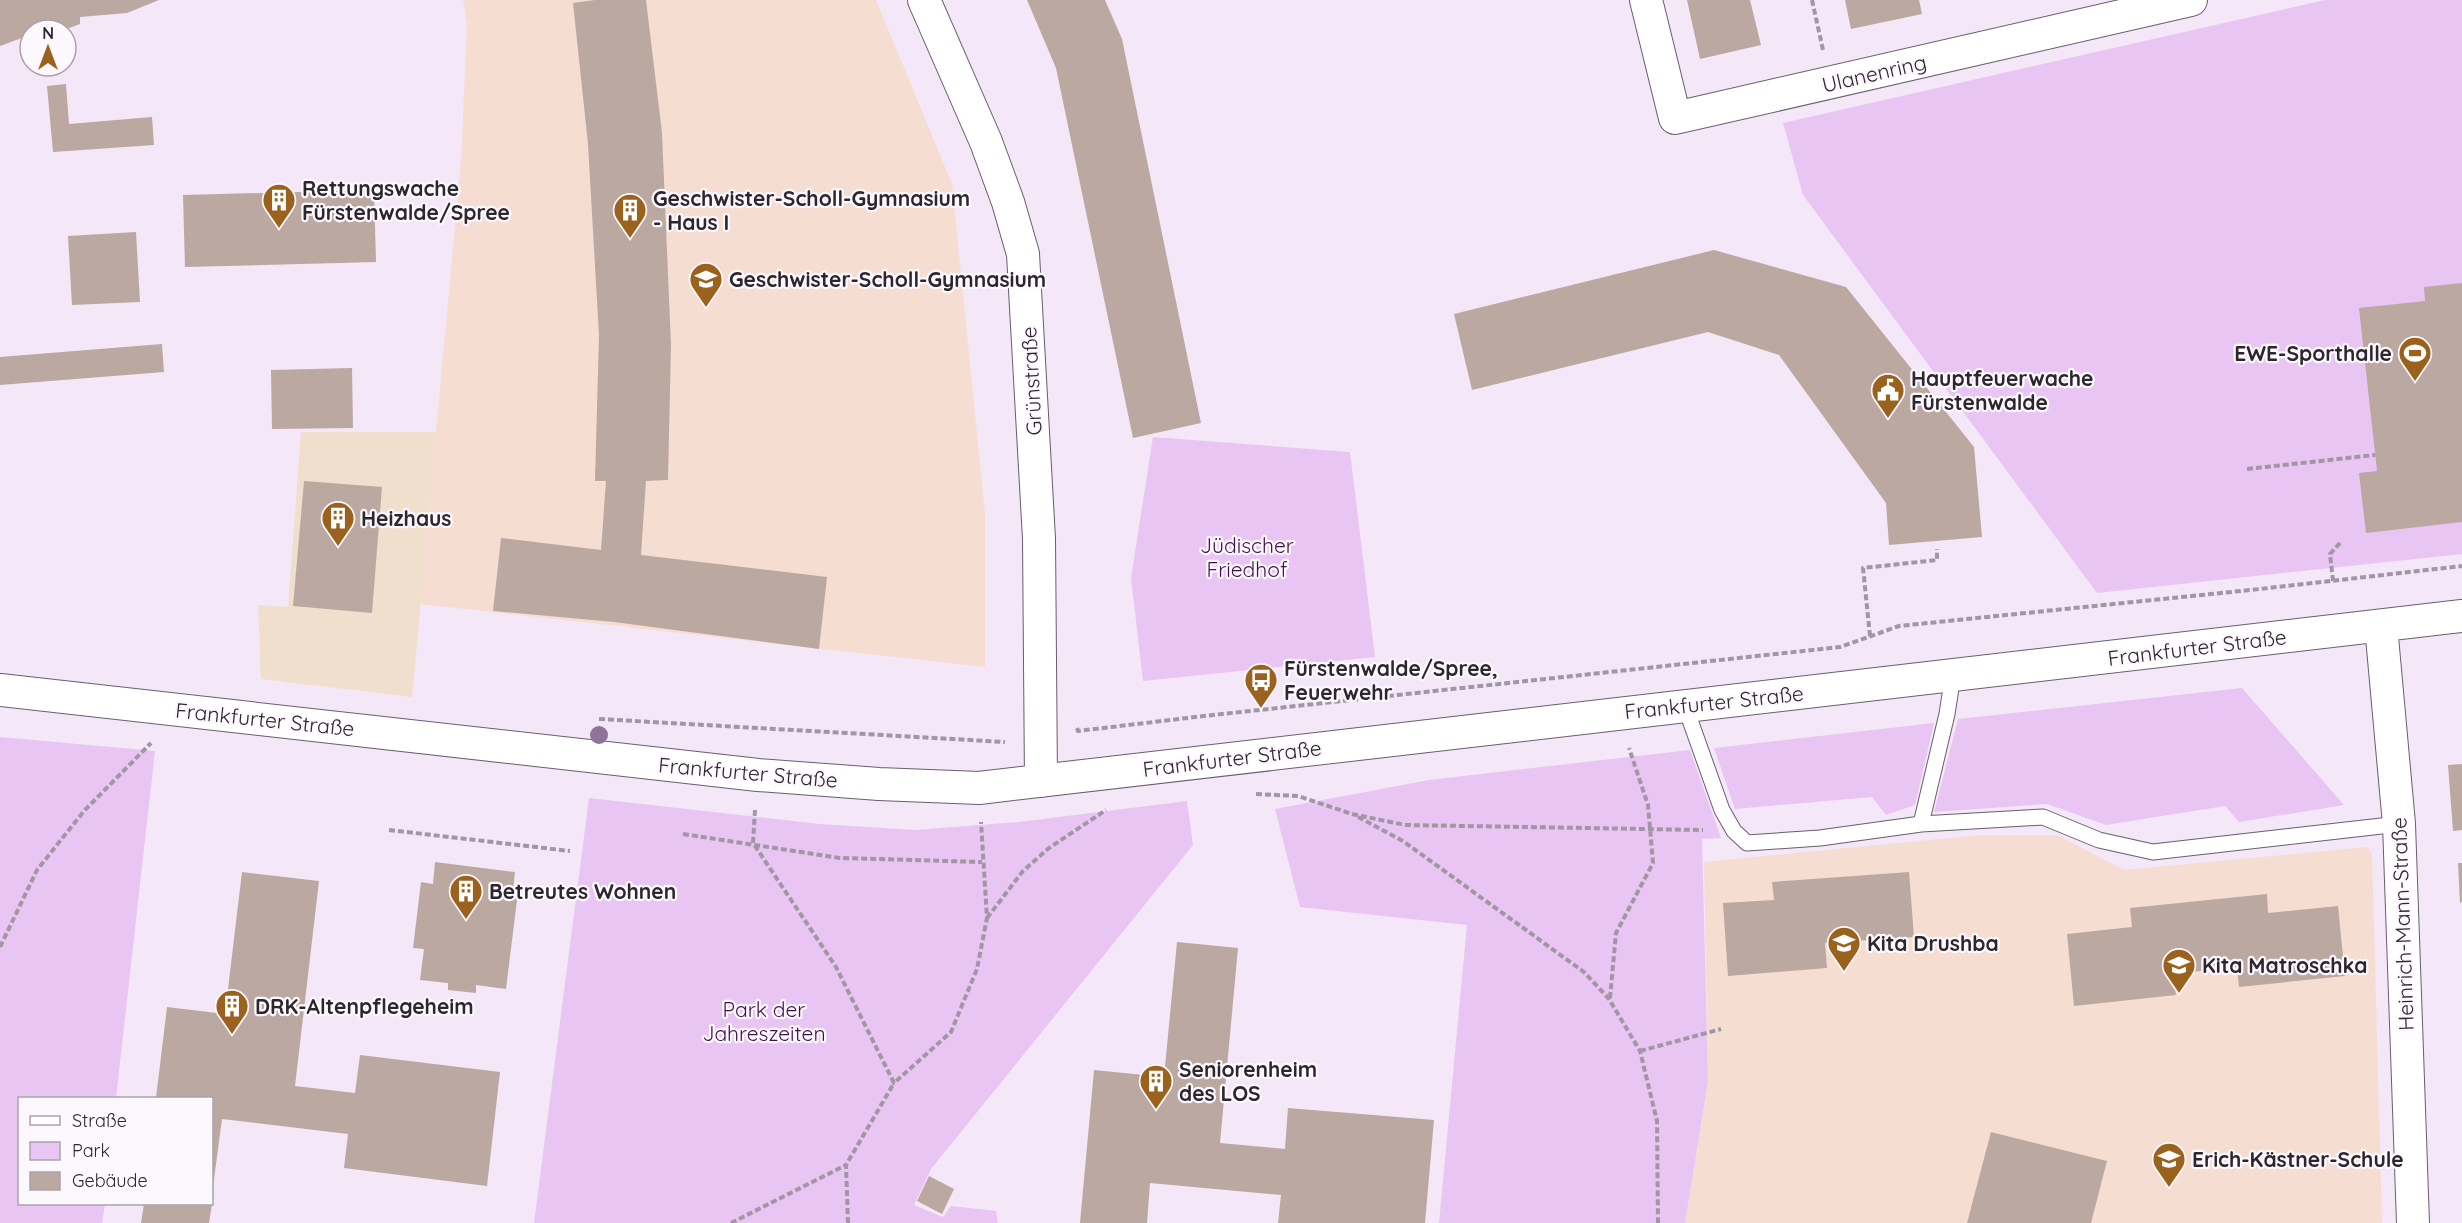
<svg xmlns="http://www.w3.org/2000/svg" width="2462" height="1223" font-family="Quicksand,sans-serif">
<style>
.industrial{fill:#f1dfce}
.education{fill:#f5ddd2}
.green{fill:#e9c5f3}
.building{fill:#bba8a0}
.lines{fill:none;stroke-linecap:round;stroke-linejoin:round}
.service-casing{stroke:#695e6c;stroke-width:17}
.minor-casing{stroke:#695e6c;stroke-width:34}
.path{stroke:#a197a4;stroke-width:4;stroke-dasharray:6 3;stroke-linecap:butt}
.service{stroke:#fff;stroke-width:15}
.minor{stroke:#fff;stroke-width:32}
.tree{fill:#917299}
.labels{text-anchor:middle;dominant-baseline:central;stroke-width:4.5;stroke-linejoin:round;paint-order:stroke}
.street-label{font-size:21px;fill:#2c272d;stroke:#fdf8fe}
.poi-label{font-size:21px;font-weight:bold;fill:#2c272d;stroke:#fdf8fe;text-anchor:start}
.park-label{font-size:21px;fill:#40124c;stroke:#fdf8fe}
</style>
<rect width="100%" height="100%" fill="#f4e7f8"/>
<path class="industrial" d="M301,432H437L412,697L261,679L258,605L288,607Z"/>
<path class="education" d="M463,0H876L952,184L985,514V667L420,604L461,161L467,26Z
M1981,835H2057L2124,870L2367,847L2372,853L2382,1223H1685L1708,1081L1704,862Z"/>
<path class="green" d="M2325,0H2462V554L2097,593L1803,195L1783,123Z
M1153,437L1350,452L1375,657L1143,681L1131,578Z
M2242,688L2344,805L2239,822L2225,806L2106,825L2047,804L1934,812L1958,719Z
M1934,723L1915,805L1886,815L1872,797L1735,809L1714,748Z
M0,737L155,751L116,1098H20V1204H105L102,1223H0Z
M1690,750L1721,838L1702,839L1708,1081L1685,1223H1439L1467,925L1300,907L1275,809L1429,780Z
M589,798L820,824L915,830L1019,822L1187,801L1193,845L931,1169L914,1205L943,1217L951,1206L996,1211L998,1223H534Z"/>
<path class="building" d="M0,0H159L127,13L80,17V24L64,30H30V35L0,46Z
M595,0H646L662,133L671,345L668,480L646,481L641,555L827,577L819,649L614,622L493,611L501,538L601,550L606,481H595L599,335L588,144L573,3Z
M1027,0H1105L1122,39L1201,423L1133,438L1056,68Z
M1687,0H1750L1761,45L1700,59Z
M1845,0H1919L1922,14L1851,29Z
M66,84L69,124L152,117L154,145L53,152L47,86Z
M374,190L376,262L185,267L183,195Z
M136,232L140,302L72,305L68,236Z
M1714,250L1846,287L1974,447L1982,537L1889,545L1886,503L1779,355L1708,332L1472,390L1454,314Z
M2462,283V522L2366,533L2359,473L2377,471L2359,308L2425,301L2424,287Z
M162,344L164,372L0,385V357Z
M352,368L353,428L272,429L271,370Z
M304,481L382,487L372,613L293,606Z
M2462,764V830L2453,831L2448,765Z
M435,862L515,872L513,891L518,892L506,989L476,985V993L448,990V983L420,980L424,949L413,948L421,882L433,884Z
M2458,863H2462V902L2460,903Z
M242,872L319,881L295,1086L355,1093L360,1055L500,1072L487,1186L344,1168L348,1134L222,1119L212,1194V1098H156L167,1007L225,1014Z
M1909,872L1914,937L1825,943L1827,968L1728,976L1723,903L1774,900L1772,882Z
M2267,894L2268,913L2338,906L2345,976L2239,987L2237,967L2173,974L2176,995L2074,1006L2067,934L2132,927L2130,908Z
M1177,942L1238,948L1220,1143L1285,1149L1288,1108L1434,1120L1425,1223H1278L1281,1195L1150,1183L1147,1223H1080L1094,1070L1164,1077Z
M1991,1132L2107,1161L2091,1223H1967Z
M929,1176L954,1189L942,1214L917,1201Z
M144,1204H212L209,1223H141Z"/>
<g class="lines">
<defs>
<path id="service" d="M1685,706L1722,810L1734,831L1747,843L1820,838L1921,824L2043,817L2099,840L2153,852L2399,824
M1921,824L1947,714L1953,675"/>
<path id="minor" d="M924,0L986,142L1008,202L1023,254L1039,539L1041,781
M1646,0L1675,118L2191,0
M2381,626L2399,824L2413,1223
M0,690L758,775L879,784L979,788L2462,616"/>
</defs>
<use href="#service" class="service-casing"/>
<use href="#minor" class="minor-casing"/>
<path class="path" d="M1812,0L1823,50
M2247,469L2375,455
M2333,581L2330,554L2340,543
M1870,636L1863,568L1937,560V549
M599,719L1005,742
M1077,728L1078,731L1204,716L1840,647L1899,626L2260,589L2462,566
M1256,794L1298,796L1352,814L1405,825L1703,830
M755,810L753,843L836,967L894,1083L951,1032L977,969L987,918L981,822
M1358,817L1403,841L1584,972L1609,999L1640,1051L1657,1121L1658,1223
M389,830L570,851
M683,834L840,858L982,862
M987,918L1023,871L1049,848L1106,810
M0,947L37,870L84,811L151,743
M1610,998L1616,933L1653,863L1648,805L1629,748
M1640,1051L1721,1029
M731,1223L846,1165
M848,1223L846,1165L894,1083"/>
<use href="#service" class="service"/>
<use href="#minor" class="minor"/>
</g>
<circle class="tree" cx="599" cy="735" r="9"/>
<defs>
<symbol id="building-pin" viewBox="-11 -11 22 30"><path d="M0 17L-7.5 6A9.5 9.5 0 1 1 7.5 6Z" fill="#9a621d" stroke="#fdf8fe"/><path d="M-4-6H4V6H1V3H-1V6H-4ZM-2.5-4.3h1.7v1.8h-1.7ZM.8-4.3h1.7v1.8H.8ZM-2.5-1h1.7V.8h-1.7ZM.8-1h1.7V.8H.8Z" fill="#fff"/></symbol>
<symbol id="school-pin" viewBox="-11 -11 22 30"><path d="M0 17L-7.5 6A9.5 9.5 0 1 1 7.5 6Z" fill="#9a621d" stroke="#fdf8fe"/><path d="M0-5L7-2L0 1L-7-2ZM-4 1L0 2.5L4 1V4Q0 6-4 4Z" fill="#fff"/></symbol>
<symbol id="stadium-pin" viewBox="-11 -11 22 30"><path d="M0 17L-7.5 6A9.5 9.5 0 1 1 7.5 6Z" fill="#9a621d" stroke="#fdf8fe"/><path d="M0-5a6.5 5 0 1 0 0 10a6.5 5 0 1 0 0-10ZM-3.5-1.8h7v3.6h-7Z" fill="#fff"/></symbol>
<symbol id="civic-pin" viewBox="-11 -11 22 30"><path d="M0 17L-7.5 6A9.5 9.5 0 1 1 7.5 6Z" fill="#9a621d" stroke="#fdf8fe"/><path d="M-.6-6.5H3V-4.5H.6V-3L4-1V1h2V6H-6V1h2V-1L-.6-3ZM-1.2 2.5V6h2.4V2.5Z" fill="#fff"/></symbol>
<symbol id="bus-pin" viewBox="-11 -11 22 30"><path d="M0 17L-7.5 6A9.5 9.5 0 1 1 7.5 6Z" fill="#9a621d" stroke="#fdf8fe"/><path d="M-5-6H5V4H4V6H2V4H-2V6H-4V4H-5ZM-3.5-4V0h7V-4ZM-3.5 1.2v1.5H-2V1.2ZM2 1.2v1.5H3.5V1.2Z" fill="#fff"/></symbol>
</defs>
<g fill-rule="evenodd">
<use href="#building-pin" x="260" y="181" width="38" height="52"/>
<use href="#building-pin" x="611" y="191" width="38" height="52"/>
<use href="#school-pin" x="687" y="260" width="38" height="52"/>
<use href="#stadium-pin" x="2396" y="334" width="38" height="52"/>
<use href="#civic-pin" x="1869" y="371" width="38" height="52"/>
<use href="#building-pin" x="319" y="499" width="38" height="52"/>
<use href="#bus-pin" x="1242" y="661" width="38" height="52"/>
<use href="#building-pin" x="447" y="872" width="38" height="52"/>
<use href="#school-pin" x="1825" y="924" width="38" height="52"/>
<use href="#school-pin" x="2160" y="946" width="38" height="52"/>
<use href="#building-pin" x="213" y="987" width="38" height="52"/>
<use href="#building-pin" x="1137" y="1062" width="38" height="52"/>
<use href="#school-pin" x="2150" y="1140" width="38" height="52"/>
</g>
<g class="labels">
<g class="street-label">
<text transform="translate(1874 73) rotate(-13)">Ulanenring</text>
<text transform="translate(1031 381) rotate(-93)">Grünstraße</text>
<text transform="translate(2197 647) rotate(-7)">Frankfurter Straße</text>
<text transform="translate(1714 702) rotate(-6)">Frankfurter Straße</text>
<text transform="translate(265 719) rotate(6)">Frankfurter Straße</text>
<text transform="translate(1232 758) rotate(-7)">Frankfurter Straße</text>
<text transform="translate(748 772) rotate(5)">Frankfurter Straße</text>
<text transform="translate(2402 924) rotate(-92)">Heinrich-Mann-Straße</text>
</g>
<g class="poi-label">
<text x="302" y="188">Rettungswache<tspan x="302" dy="24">Fürstenwalde/Spree</tspan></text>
<text x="653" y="198">Geschwister-Scholl-Gymnasium<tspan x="653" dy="24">- Haus I</tspan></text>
<text x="729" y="279">Geschwister-Scholl-Gymnasium</text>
<text x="2392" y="353" text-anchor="end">EWE-Sporthalle</text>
<text x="1911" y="378">Hauptfeuerwache<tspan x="1911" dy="24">Fürstenwalde</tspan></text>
<text x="361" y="518">Heizhaus</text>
<text x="1284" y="668">Fürstenwalde/Spree,<tspan x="1284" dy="24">Feuerwehr</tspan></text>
<text x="489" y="891">Betreutes Wohnen</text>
<text x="1867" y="943">Kita Drushba</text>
<text x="2202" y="965">Kita Matroschka</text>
<text x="255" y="1006">DRK-Altenpflegeheim</text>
<text x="1179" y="1069">Seniorenheim<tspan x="1179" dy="24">des LOS</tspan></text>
<text x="2192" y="1159">Erich-Kästner-Schule</text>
</g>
<g class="park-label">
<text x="1247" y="545">Jüdischer<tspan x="1247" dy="24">Friedhof</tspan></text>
<text x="764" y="1009">Park der<tspan x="764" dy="24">Jahreszeiten</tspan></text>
</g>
</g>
<rect x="18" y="1097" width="195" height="108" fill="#fdf8fe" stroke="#a9a4aa" stroke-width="1.5"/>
<rect x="30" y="1116" width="30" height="9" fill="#ffffff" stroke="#a9a4aa" stroke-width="1.5"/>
<text x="72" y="1127" font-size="18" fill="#2c272d">Straße</text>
<rect x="30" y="1142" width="30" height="18" fill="#e9c5f3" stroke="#a9a4aa" stroke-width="1.5"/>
<text x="72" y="1157" font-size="18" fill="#2c272d">Park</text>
<rect x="30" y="1172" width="30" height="18" fill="#bba8a0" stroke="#a9a4aa" stroke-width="1.5"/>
<text x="72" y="1187" font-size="18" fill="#2c272d">Gebäude</text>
<g transform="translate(48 48)"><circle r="28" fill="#fdf8fe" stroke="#a9a4aa" stroke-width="1.5"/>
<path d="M0-4.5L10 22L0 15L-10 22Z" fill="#9a621d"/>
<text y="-9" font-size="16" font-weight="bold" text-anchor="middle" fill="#2c272d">N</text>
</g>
</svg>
